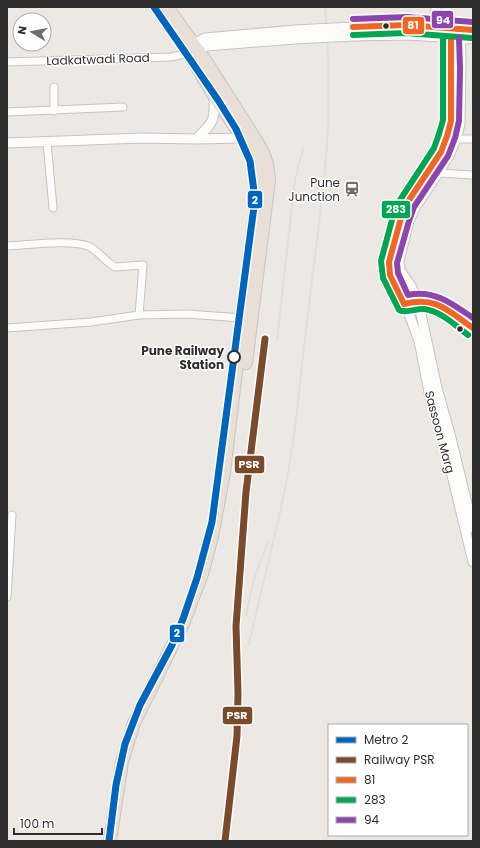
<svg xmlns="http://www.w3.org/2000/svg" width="480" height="848" font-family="Poppins,sans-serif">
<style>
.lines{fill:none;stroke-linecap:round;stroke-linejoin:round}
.street-casing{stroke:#c5c4c5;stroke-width:9}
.secondary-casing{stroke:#c5c4c5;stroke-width:11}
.highway-casing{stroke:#c6c5c4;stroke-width:14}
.street{stroke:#fcfcfb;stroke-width:7}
.secondary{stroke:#fcfcfb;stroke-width:9}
.highway{stroke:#eadfd6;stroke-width:12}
.rail{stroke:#dfdfe1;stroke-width:2}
.secondary-bridge-casing{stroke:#c5c4c5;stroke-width:11;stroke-linecap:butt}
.secondary-bridge{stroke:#fcfcfb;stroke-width:9}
.bus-1-casing{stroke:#fff;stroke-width:9}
.bus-2-casing{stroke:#fff;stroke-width:9}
.bus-3-casing{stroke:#fff;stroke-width:9}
.bus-1{stroke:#f26522;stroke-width:6}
.bus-2{stroke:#00a651;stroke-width:6}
.bus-3{stroke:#8e44ad;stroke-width:6}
.rail-1-casing{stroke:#fff;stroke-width:10}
.rail-1{stroke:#7a4b2a;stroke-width:7}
.metro-1-casing{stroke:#fff;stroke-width:10}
.metro-1{stroke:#0065bd;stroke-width:7}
.bus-dot{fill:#2e2e2e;stroke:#fff;stroke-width:1.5}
.stop-dot{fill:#fff;stroke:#2e2e2e;stroke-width:2}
.labels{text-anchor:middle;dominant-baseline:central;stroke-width:3;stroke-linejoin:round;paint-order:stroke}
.street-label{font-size:12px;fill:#2e2e2e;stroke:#fff}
.poi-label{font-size:12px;fill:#2e2e2e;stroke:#fff;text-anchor:end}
.stop-label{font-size:12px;font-weight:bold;fill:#2e2e2e;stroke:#fff;text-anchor:end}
.line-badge{stroke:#fff;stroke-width:1.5}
.badge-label{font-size:11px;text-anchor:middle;font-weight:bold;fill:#fff}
</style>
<rect width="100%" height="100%" fill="#ece8e4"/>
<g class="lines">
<defs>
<path id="street" d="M7,62L171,57L189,53
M54,87V111
M7,112L123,107
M456,139H473
M47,142L53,208
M438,173L473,175
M7,246C28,245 70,239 88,246C99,251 105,262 115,267L143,265L139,315
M7,328L91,322L139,315L187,314L242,318
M7,597L12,515"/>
<path id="secondary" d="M353,27L406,25L473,30
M451,28L452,68L451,103V121L447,136L441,152L407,203L401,218L396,234L389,266L390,275L408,311L419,341L429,392L444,442L473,562
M460,28L461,60L460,124L456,139L449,156L415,208L409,221L399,261L400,270L411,286L419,305L437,388L451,438L473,528
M435,32L436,7
M354,36L407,35L473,39
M188,46L205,38L295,30
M193,51L207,46L295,39
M196,139C214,122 215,121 214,96
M7,143L142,138L196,139L243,138
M413,302C433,296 457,317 473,328"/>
<path id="highway" d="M167,7L205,60L259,145C266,157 268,166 269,180L246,363
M110,841L122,762L134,723L183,624L202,574L212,537L224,472L259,179V169L257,160L251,150L214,96L185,47L156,7"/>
</defs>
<use href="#street" class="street-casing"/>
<use href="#secondary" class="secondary-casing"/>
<use href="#highway" class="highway-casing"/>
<use href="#street" class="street"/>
<use href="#secondary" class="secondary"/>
<use href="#highway" class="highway"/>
<path class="rail" d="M277,340L295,180L303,148
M246,615L253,582L268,541
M249,645C259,597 272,550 282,503C296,441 300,376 308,313C315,252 325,189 328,127C329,87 329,47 325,7"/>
<defs>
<path id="secondary-bridge" d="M295,30L353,27
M295,39L354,36"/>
</defs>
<use href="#secondary-bridge" class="secondary-bridge-casing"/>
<use href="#secondary-bridge" class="secondary-bridge"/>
<defs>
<path id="bus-1" d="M353,27L406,25L473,30
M451,38V121L447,136L441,152L407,203L401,218L389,262L390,275L404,304C437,296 448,311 473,328"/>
<path id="bus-2" d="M353,35L406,33L472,38
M443,38V120L439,134L434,148L400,200L393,216L381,261L383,278L399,310C407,314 416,308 424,309C441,311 456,326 468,335"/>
<path id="bus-3" d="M353,19L407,17L473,22
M459,38L460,68L459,121L455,138L448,156L414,207L409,221L397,263L398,273L408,295C434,289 453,304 473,318"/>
</defs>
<use href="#bus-1" class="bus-1-casing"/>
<use href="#bus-2" class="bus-2-casing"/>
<use href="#bus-3" class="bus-3-casing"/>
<use href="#bus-1" class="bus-1"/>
<use href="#bus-2" class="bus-2"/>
<use href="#bus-3" class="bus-3"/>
<defs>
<path id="rail-1" d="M225,841L237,736L238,693L236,626L246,492L265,339"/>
</defs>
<use href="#rail-1" class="rail-1-casing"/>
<use href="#rail-1" class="rail-1"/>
<defs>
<path id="metro-1" d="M109,841L116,785L125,744L140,705L172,645L183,619L197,578L212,522L255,199L250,161L236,129L218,100L154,7"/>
</defs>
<use href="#metro-1" class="metro-1-casing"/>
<use href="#metro-1" class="metro-1"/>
</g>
<defs>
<symbol id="station-bare" viewBox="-9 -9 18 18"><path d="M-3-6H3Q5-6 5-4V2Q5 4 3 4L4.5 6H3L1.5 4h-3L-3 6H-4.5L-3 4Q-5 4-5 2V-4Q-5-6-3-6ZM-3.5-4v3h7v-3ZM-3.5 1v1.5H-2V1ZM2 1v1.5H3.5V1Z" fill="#706f6e" stroke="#fff" stroke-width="2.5" paint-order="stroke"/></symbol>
</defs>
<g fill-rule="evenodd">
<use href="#station-bare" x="341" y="178" width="22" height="22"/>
</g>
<g class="bus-dot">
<circle cx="386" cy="26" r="3.5"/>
<circle cx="460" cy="329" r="3.5"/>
</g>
<circle class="stop-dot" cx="234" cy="357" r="6"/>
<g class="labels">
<g class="street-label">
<text transform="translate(98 59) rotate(-2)">Ladkatwadi Road</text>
<text transform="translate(440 432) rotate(75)">Sassoon Marg</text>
</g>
<g class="poi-label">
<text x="340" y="182">Pune<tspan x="340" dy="14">Junction</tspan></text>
</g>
<g class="stop-label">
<text x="224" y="350">Pune Railway<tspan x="224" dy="14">Station</tspan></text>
</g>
</g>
<g class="line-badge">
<rect x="431" y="10" width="23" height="19" rx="4" fill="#8e44ad"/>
<rect x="402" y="16" width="23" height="19" rx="4" fill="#f26522"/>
<rect x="247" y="190" width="16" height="19" rx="4" fill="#0065bd"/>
<rect x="381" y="200" width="30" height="19" rx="4" fill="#00a651"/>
<rect x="234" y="455" width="31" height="19" rx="4" fill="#7a4b2a"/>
<rect x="169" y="624" width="16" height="19" rx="4" fill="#0065bd"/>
<rect x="222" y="706" width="31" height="19" rx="4" fill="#7a4b2a"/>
</g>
<g class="badge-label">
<text x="443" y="24">94</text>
<text x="413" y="29">81</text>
<text x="255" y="204">2</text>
<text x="396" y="213">283</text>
<text x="249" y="468">PSR</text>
<text x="177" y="637">2</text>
<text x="237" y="719">PSR</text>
</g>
<rect width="480" height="848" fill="none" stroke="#2e2e2e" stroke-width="16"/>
<rect x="328" y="724" width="140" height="112" fill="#ffffff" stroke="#ababab"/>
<rect x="336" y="737" width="20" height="6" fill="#0065bd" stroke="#ababab"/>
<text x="364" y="744" font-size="12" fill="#2e2e2e">Metro 2</text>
<rect x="336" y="757" width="20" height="6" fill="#7a4b2a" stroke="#ababab"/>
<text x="364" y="764" font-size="12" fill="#2e2e2e">Railway PSR</text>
<rect x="336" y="777" width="20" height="6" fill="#f26522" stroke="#ababab"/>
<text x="364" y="784" font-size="12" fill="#2e2e2e">81</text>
<rect x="336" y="797" width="20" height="6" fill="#00a651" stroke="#ababab"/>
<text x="364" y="804" font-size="12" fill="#2e2e2e">283</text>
<rect x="336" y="817" width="20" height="6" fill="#8e44ad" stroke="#ababab"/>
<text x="364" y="824" font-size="12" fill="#2e2e2e">94</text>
<g transform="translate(32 32) rotate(280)"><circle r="19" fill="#ffffff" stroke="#ababab"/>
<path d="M0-3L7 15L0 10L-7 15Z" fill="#706f6e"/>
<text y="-6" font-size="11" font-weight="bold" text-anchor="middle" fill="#2e2e2e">N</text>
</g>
<path d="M14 828v6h88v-6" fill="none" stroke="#2e2e2e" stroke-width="2"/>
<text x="20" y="828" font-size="12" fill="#2e2e2e" stroke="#ffffff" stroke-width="3" paint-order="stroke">100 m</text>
</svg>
